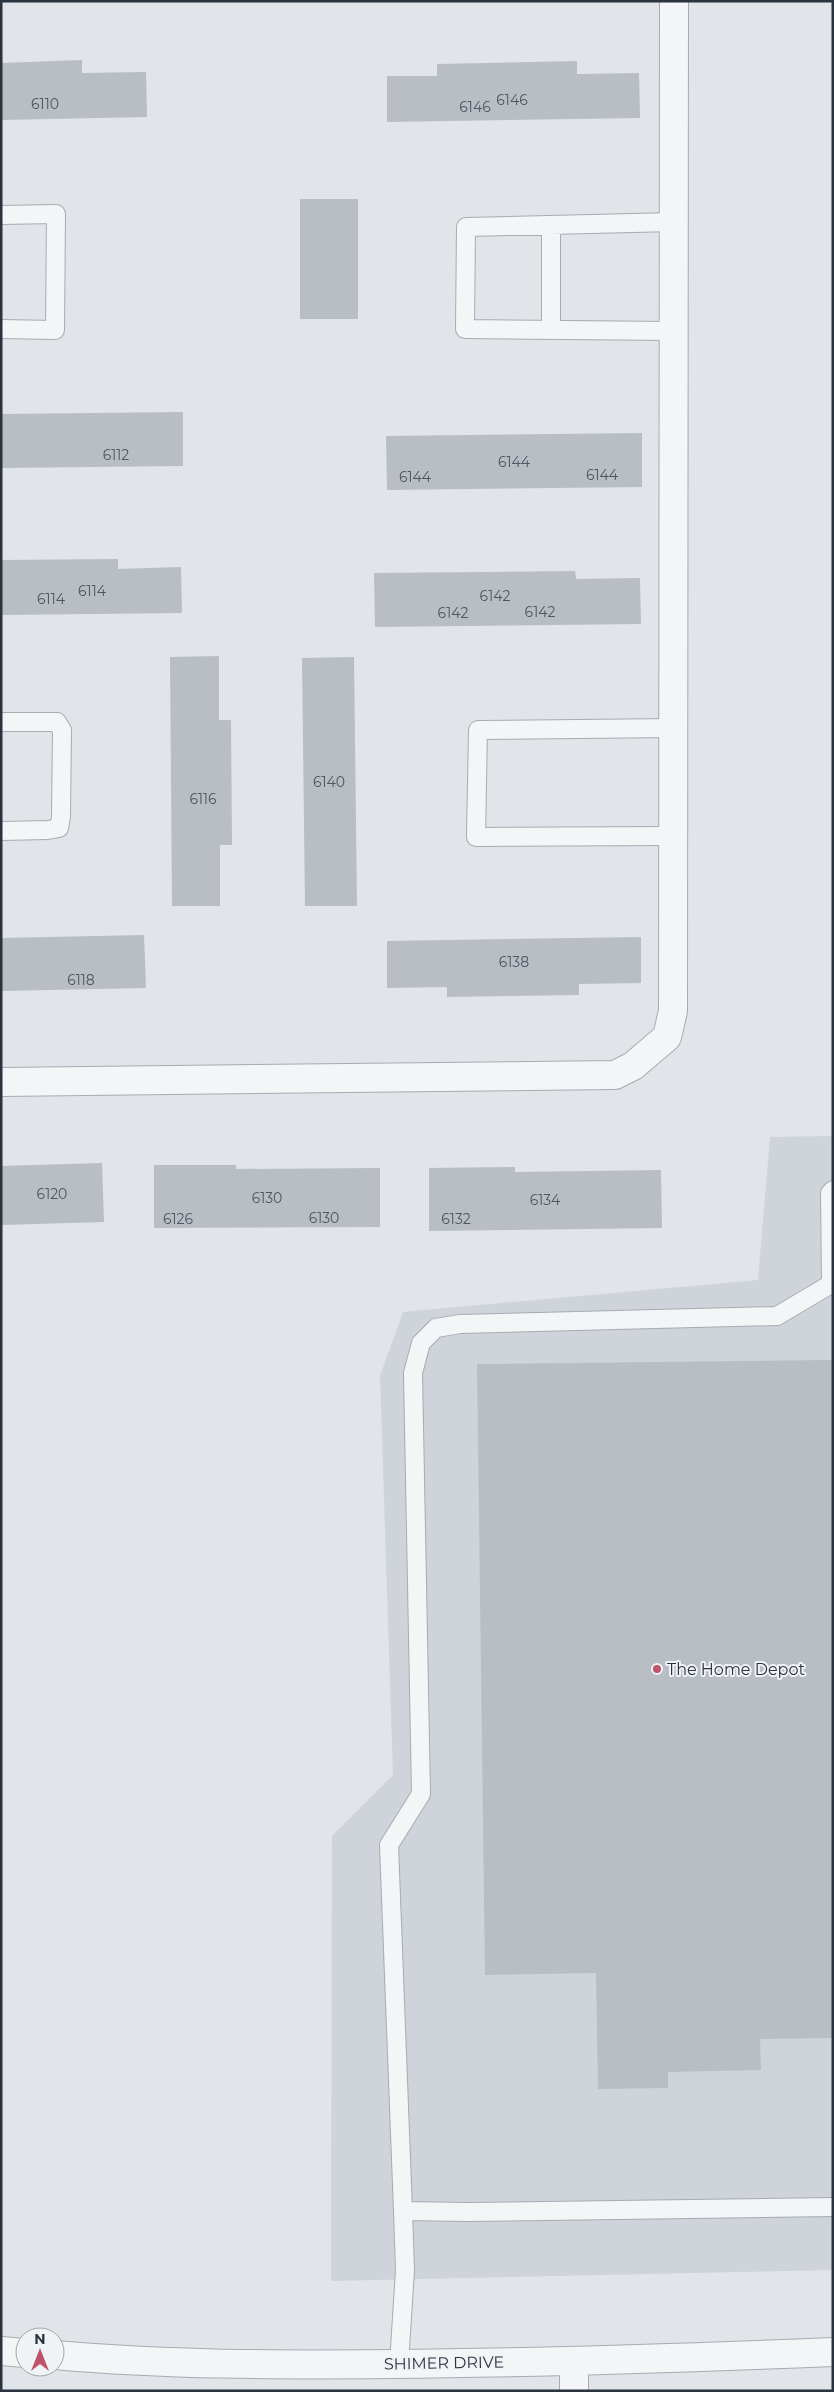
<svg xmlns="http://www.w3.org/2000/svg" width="834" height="2392" font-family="Montserrat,sans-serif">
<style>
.built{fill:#cfd4da}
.building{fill:#b8bec4}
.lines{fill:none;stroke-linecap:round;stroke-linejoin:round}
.service-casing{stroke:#a7abb2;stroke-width:20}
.minor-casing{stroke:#a7abb2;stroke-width:30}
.service{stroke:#f3f5f7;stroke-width:18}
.minor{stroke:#f3f5f7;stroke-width:28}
.poi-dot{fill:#c1526c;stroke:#f0f3f6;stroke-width:2}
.labels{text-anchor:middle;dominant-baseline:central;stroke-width:4;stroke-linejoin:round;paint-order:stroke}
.number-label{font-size:14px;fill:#4e5660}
.poi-label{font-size:16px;fill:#2b333e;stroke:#f0f3f6;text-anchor:start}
.street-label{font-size:16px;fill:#2b333e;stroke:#f0f3f6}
</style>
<rect width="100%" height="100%" fill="#e1e4e8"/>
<path class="built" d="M833,1136V2270L331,2281L332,1836L393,1775L380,1376L403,1312L758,1280L770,1137Z"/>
<path class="building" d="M82,60V73L146,72L147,117L1,120V63Z
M577,61V74L639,73L640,118L387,122V76H437V64Z
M300,199H358V319H300Z
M183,412V466L1,468V414Z
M642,433V487L387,490L386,436Z
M118,559V569L181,567L182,613L1,615V560Z
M575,571L576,579L640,578L641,624L375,627L374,573Z
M219,656V720H231L232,845H220V906H172L170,657Z
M354,657L357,906H305L302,658Z
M144,935L146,988L1,991V938Z
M641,937V983L579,984V995L447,997V987L387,988V941Z
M102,1163L104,1222L1,1225V1166Z
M154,1165H236V1169L380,1168V1227L154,1228Z
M515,1167V1172L661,1170L662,1228L429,1231V1168Z
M833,1360V2038L760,2039L761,2070L668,2072V2088L598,2089L596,1973L485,1975L477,1364Z"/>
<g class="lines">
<defs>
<path id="service" d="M1,215L56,214L55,330L1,329
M551,330V225
M673,331L465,329L466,227L674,222
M1,722H57L62,730L61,817L59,828L48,830L1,831
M673,728L478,730L476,837L673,836
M833,1190L830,1193L831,1284L833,1285
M403,2211L389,1845L421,1794L413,1373L421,1343L436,1328L460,1324L777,1316L831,1284
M399,2364L405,2270L403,2211L467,2212L833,2207"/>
<path id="minor" d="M1,1082L615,1075L633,1066L667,1037L673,1011L674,1
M1,2351L25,2353
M55,2355C167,2365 279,2365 391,2364C538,2363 685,2358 833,2352
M574,2391V2362"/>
</defs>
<use href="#service" class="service-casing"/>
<use href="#minor" class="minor-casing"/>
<use href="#service" class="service"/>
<use href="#minor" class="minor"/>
</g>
<circle class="poi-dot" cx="657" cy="1669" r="5"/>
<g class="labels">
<g class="number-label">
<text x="512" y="100">6146</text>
<text x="45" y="104">6110</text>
<text x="475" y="107">6146</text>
<text x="116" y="455">6112</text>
<text x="514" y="462">6144</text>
<text x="602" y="475">6144</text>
<text x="415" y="477">6144</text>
<text x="92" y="591">6114</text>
<text x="495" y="596">6142</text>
<text x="51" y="599">6114</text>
<text x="540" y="612">6142</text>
<text x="453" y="613">6142</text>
<text x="329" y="782">6140</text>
<text x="203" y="799">6116</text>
<text x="514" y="962">6138</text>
<text x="81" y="980">6118</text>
<text x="52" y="1194">6120</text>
<text x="267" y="1198">6130</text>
<text x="545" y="1200">6134</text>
<text x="324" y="1218">6130</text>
<text x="178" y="1219">6126</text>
<text x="456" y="1219">6132</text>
</g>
<g class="poi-label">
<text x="667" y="1669">The Home Depot</text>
</g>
<g class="street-label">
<text transform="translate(444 2363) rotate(-1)">SHIMER DRIVE</text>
</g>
</g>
<rect width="834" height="2392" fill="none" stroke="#2b333e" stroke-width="5"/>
<g transform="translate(40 2352)"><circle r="24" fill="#f0f3f6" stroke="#a1a6ac"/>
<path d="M0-4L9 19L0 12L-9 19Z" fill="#c1526c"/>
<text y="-8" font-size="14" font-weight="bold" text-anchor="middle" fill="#2b333e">N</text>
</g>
</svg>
